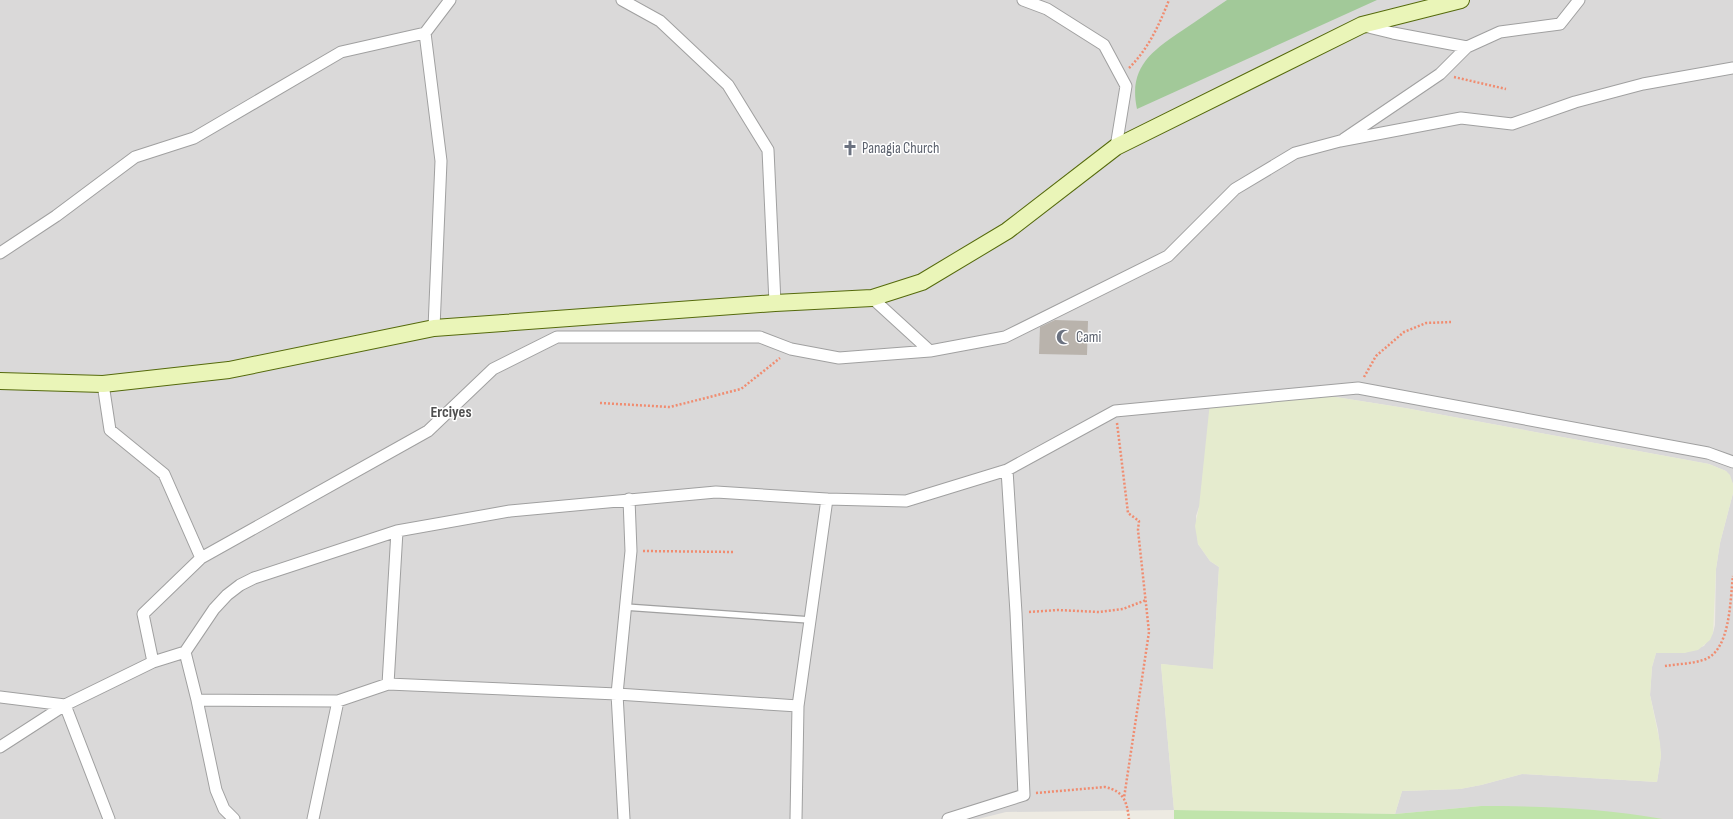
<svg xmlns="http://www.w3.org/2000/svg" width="1733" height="819" font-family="'Sofia Sans Condensed',sans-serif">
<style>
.residential{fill:#dad9d9}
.farmland{fill:#e5ebce}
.grass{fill:#c0e4ab}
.forest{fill:#a2c999}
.building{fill:#b9b3ac}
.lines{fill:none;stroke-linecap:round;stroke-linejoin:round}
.lane-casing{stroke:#a0a0a0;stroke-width:8}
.street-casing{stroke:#a0a0a0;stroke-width:13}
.secondary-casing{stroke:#556a0c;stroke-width:18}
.path{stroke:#f08c70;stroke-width:2.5;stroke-dasharray:2 2;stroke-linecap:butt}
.lane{stroke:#fff;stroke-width:5.5}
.street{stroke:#fff;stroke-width:11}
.secondary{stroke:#eaf5b8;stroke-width:16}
.labels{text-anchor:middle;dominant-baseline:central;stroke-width:3;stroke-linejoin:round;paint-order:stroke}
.worship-label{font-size:15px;fill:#5b616d;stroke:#fff;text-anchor:start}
.neighbourhood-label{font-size:16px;font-weight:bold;fill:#4f4f4f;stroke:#fff}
</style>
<rect width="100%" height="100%" fill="#edeae2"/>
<path class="residential" d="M0,0H1733V484L1726,471L1709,464L1405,408L1323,395L1199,507L1196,516L1198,544L1210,561L1219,567L1213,670L1161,664L1174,810L1006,812L978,819H0Z
M1733,493V819H1663L1481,806L1395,814L1402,791L1460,789L1481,785L1522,774L1657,782L1661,756L1658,730L1650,695L1652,667L1656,653H1684L1704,646L1713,633L1715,625L1716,569L1720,543Z"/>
<path class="farmland" d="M1323,395L1405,408L1709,464L1726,471L1730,475L1733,484V493L1720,543L1716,569L1713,633L1710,640L1698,650L1684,653H1656L1652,667L1650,695L1660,743L1661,756L1657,782L1522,774L1481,785L1460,789L1402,791L1395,814L1174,810L1161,664L1213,669L1219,567L1210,561L1198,544L1195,526L1199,507L1210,402Z"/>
<path class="grass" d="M1481,806C1542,806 1603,808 1663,819H1174V810L1395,814Z"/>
<path class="forest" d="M1227,0H1377L1137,109C1128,67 1152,51 1183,30C1198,20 1212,10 1227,0Z"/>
<path class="building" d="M1055,320L1088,321L1087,355L1039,354L1040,327Z"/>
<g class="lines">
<defs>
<path id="lane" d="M625,607L810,620"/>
<path id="street" d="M622,0L660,21L728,85L768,150L775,303
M1023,0L1047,9L1104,45L1126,86L1116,147
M425,33L441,161L434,328
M1467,47L1500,32L1560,24L1579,0
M1344,139L1440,74L1467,47L1393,33L1364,26
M0,253L56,216L135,157L194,138L341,52L425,33L450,0
M872,298L930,351L1005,337L1168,256L1235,189L1295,153L1340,141L1461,118L1512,124L1575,102L1643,84L1733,68
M103,384L110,430L164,474L201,558
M185,652L197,700L216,790L224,809L234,819
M153,662L143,614L201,558L428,431L493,369L557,337H760L791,349L839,358L930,351
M388,684L397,531
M0,697L65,705L153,662L185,652L214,609L227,595L240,585L254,578L397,531L510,511L716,492L827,499L906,501L1007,470L1115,411L1358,388L1708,453L1733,462
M197,700L338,701L388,684L617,694L798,706
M0,747L65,705L109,819
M313,819L338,701
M624,819L617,694L631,551L629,499
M796,819L798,706L827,499
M948,819L1024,795L1016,613L1007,470"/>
<path id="secondary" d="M0,381L103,384L229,370L434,328L775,303L872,298L922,282L1007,231L1116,147L1362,25L1461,0"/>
</defs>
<use href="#lane" class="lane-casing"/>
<use href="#street" class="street-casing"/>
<use href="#secondary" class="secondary-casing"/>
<path class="path" d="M1129,68C1149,48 1159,25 1169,0
M1454,77L1506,89
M1364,377L1376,356L1404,332L1426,323L1451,322
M600,403L670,407L741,389L780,358
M1117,423L1128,513L1139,521L1138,530L1149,632L1124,798
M643,551L735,552
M1029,612L1058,610L1099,612L1123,609L1146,600
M1665,666C1677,664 1691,664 1703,660C1731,652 1730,599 1733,576
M1036,793L1105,787C1124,791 1127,802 1129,819"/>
<use href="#lane" class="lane"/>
<use href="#street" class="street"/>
<use href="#secondary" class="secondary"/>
</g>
<defs>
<symbol id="church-bare" viewBox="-9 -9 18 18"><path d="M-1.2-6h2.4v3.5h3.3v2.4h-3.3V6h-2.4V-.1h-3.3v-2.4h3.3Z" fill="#6b7280" stroke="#fff" stroke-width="2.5" paint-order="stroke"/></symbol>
<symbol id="mosque-bare" viewBox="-9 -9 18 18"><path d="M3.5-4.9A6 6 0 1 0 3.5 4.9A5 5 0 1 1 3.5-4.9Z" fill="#6b7280" stroke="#fff" stroke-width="2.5" paint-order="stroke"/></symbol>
</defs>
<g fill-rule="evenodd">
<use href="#church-bare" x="839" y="137" width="22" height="22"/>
<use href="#mosque-bare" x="1053" y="326" width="22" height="22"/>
</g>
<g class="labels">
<g class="worship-label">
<text x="862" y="148">Panagia Church</text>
<text x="1076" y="337">Cami</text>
</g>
<g class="neighbourhood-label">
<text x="451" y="412">Erciyes</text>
</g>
</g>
</svg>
